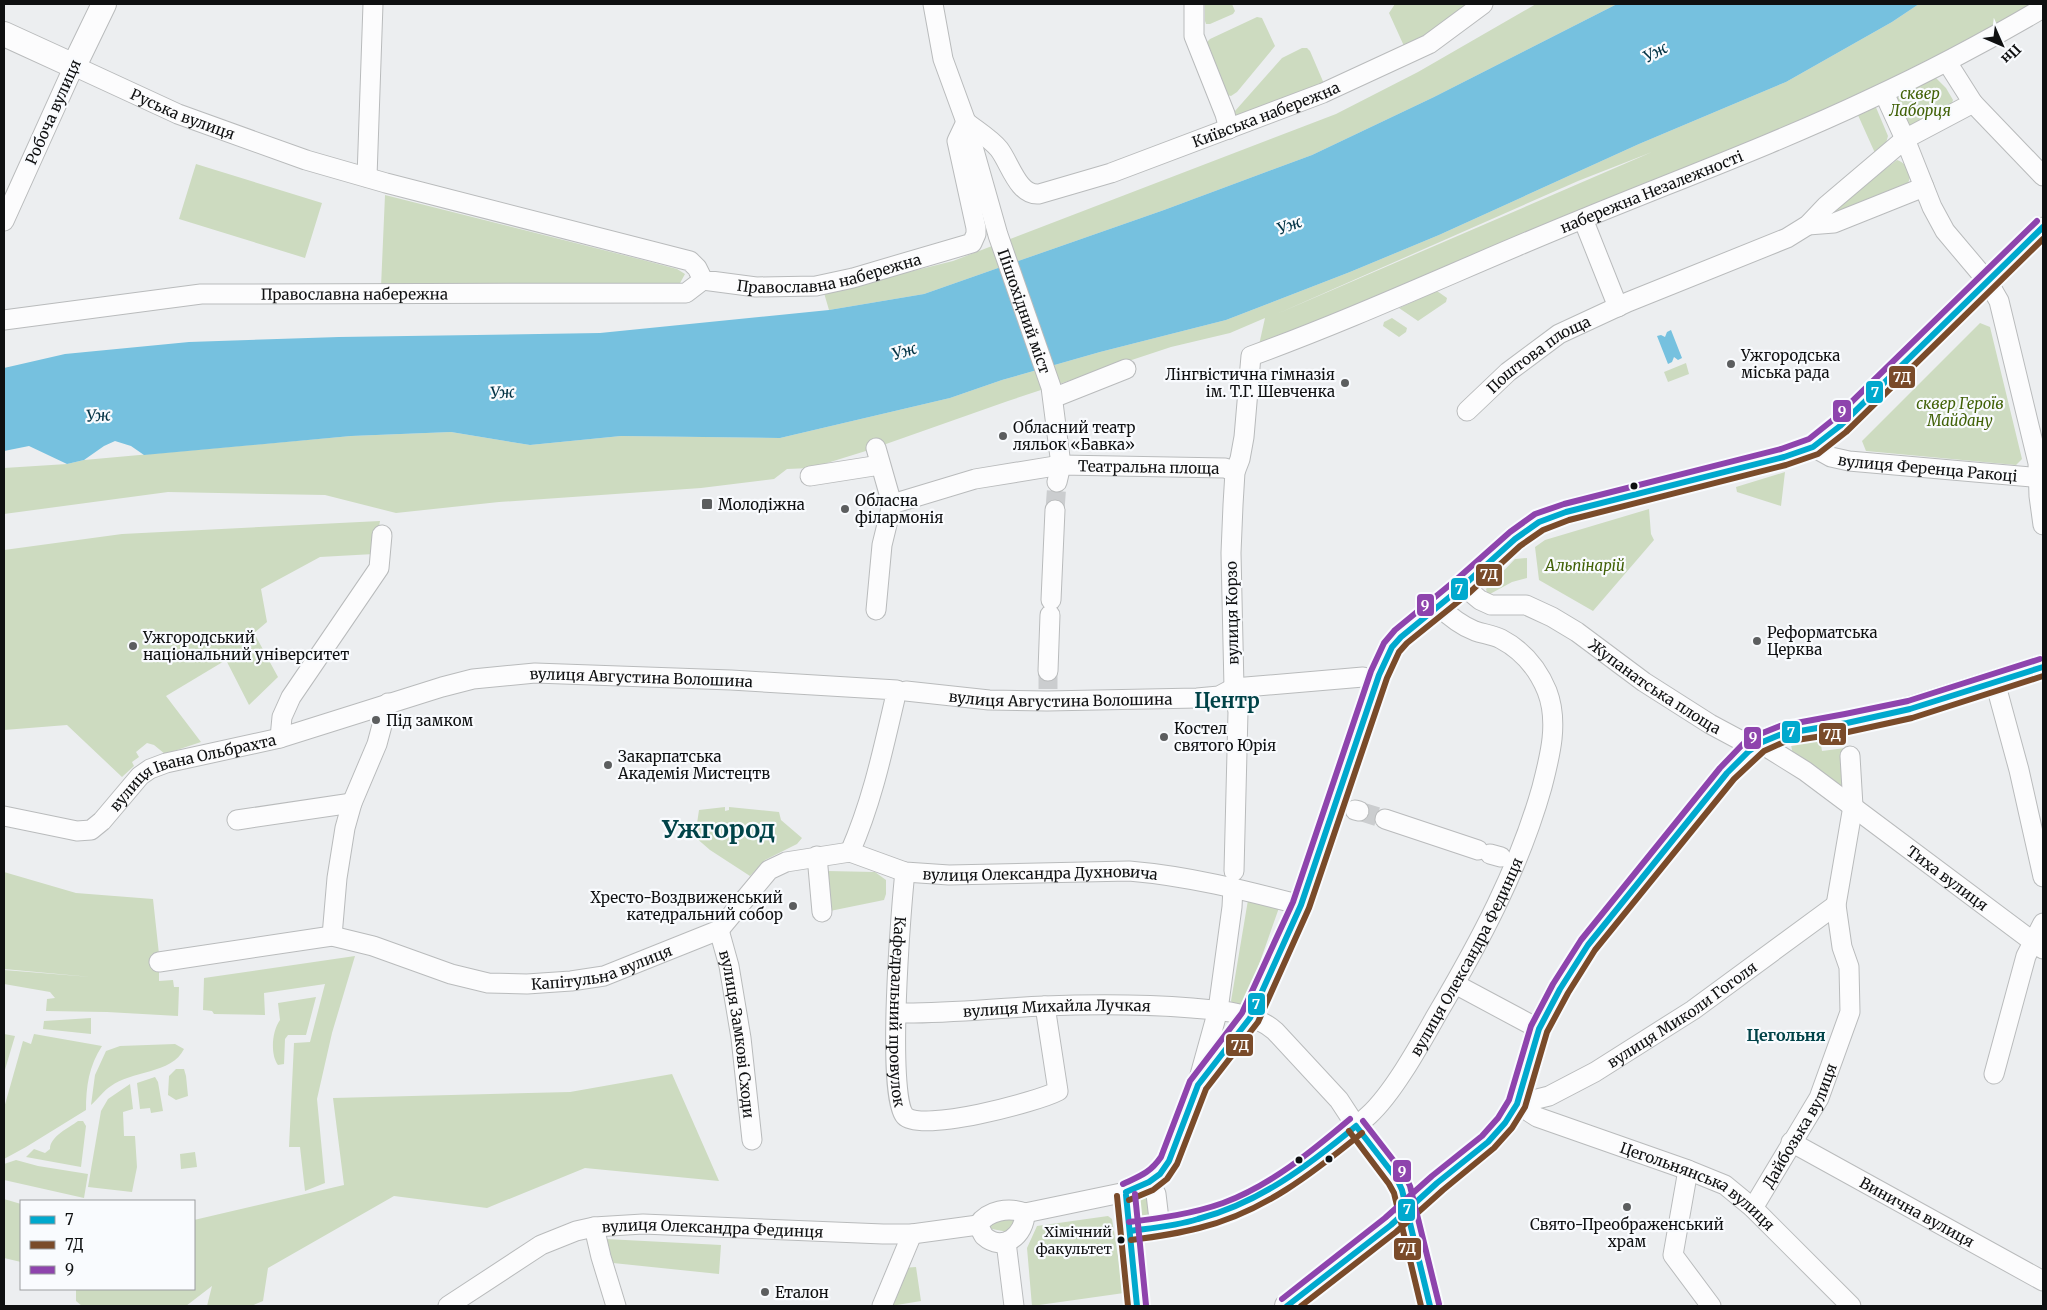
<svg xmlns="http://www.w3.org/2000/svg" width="2047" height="1310" font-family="Merriweather,serif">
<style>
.green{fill:#cddbc0;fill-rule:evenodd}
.water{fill:#76c1df}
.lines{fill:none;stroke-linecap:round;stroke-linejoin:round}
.minor-tunnel{stroke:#cbcdcf;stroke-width:19;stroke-dasharray:19 9;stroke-linecap:butt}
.minor-casing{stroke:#b9bbbc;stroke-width:21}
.major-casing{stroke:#b9bbbc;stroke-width:26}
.minor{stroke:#fcfcfd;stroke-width:19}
.major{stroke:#fcfcfd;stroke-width:24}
.bus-1-casing{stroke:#f9fbfe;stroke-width:10}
.bus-2-casing{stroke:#f9fbfe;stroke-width:10}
.bus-3-casing{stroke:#f9fbfe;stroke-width:10}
.bus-1{stroke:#00a9ce;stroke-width:6}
.bus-2{stroke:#7a4b2a;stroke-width:6}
.bus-3{stroke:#8e44ad;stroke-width:6}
.poi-dot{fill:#5c5e5f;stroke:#f9fbfe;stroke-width:2}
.bus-dot{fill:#0f1011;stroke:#f9fbfe;stroke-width:2}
.labels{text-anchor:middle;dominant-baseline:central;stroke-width:4.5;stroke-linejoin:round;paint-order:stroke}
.bus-label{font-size:14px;fill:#0f1011;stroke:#f9fbfe;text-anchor:end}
.park-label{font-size:15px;font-style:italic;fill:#416107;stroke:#f9fbfe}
.street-label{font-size:15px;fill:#0f1011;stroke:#f9fbfe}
.poi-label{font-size:15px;fill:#0f1011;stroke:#f9fbfe;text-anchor:start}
.water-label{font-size:16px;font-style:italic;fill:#023345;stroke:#f9fbfe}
.neighbourhood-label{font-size:16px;font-weight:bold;fill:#004348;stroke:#f9fbfe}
.district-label{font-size:20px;font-weight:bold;fill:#004348;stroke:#f9fbfe}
.town-label{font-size:25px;font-weight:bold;fill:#004348;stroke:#f9fbfe}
.line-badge{stroke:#f9fbfe;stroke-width:2}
.badge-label{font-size:14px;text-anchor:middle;font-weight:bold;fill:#fff}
</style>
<rect width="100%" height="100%" fill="#eceef0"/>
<path class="green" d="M1205,4H1232L1235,11L1233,14L1210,24H1206L1205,21Z
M1395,4H1470L1426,41L1404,46L1389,13Z
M1536,4H1617L1434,97L1312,155L1164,210L924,294L829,310L824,293L953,261L1336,114L1418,72Z
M1919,4H2036L1983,36L1827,113L1259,345L1265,318L1230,333L1171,347L1008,401L869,450L811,468L787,469L774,479L701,488L499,502L396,513L325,495L168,492L4,514V468L67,464L84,460L351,436L451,432L530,445L621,436L780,438L950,398L1002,380L1100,352L1226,320L1350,272L1439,235L1639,144L1786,82L1892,22ZM1652,152L1279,313L1578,181Z
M1257,17L1262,18L1275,46L1237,92L1231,96L1227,95L1205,49L1206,43L1210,39Z
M1302,48H1307L1310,51L1325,86L1245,121L1233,116L1235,111L1282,58Z
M1935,77L1946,88L1953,100L1952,103L1911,125H1906L1893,96Z
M1875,105L1888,136L1886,143L1875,153L1857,113Z
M1897,160C1908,163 1915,178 1905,186L1831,216V210Z
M196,164L322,203L305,258L179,219Z
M385,195L643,260L677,269L685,274L679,285L381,287Z
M1437,291L1447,298L1446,302L1418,321L1399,308Z
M1392,318L1407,328L1406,332L1399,337L1383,326L1384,322Z
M1980,323L1990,327L2022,459L2016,465L1866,451L1862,441Z
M1686,363L1689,374L1668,382L1664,372Z
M1785,472L1781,506L1737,492L1736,487Z
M1649,509L1651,534L1654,540L1593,611L1539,580L1535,547L1545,540Z
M380,521L374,554L320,557L261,589L267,622L254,633L278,677L249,705L226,660L166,696L201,742L165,754L154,745L147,743L136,752L139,757L132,762L134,766L122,777L67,725L4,730V550L122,534Z
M1527,558V578L1512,582L1490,594L1487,593L1486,589L1515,559Z
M1820,739L1822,751L1845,748L1848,796L1793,755L1791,745Z
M725,807V811L729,810V807L779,812L781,820L802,838L797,844L765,860L750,876L710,850L695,837L699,810Z
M827,871L875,872L886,880V894L884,900L830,911Z
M4,872L76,893L153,899L159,954V981L173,980L174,987H179L178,1016L107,1012L46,1011L47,999L55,998L50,992L4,984V970L91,977L4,969Z
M1248,900L1280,905L1244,1007L1234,1005L1231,1001Z
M355,956L332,1033L317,1099L325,1183L305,1191L300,1147H289L294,1043L310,1042L325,984L264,993L265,1015L214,1014L212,1011L203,1010L204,978Z
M316,997L306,1035H288L285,1039L284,1064L278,1065C270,1054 272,1031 280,1020L278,1003Z
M91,1018V1034L43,1029L44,1021Z
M4,1034L15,1036L4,1073Z
M34,1034L102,1046C89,1066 86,1086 86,1110L26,1147L4,1159V1108L23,1041L31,1044Z
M175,1044L184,1049C172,1074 130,1071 111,1086C103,1091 98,1099 91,1105L95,1075L106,1051L120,1046Z
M176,1069H184L186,1076L188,1096L176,1100L168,1095L169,1076Z
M672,1074L719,1181L585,1168L487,1208L394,1196L268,1268L263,1301L251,1306H207L212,1286L186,1306H82L76,1301V1289H194V1220L344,1185L333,1098L570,1092Z
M155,1077L158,1082L163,1111L151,1113L150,1108L140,1109L137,1083Z
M130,1084L133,1109L123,1112L124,1136H135L137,1167L132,1192L88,1187L101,1111L108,1099Z
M78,1121H83L86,1126L81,1167L26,1157L34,1149L45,1153L50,1149C50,1136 69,1128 78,1121Z
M195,1152L197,1167L181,1169L180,1154Z
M16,1160L38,1166L88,1174L84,1198L4,1180V1164Z
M1141,1193L1147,1194L1150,1219L1148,1220L1141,1216L1139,1198Z
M4,1199L21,1204V1262L4,1258Z
M1108,1216L1112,1219L1124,1293L1032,1306L1027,1248L1037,1226Z
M1017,1217L1008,1232L992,1229L990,1226L991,1221Z
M606,1239L721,1245L719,1274L613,1263L606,1251Z
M916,1267L921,1301L891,1306L902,1268Z"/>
<path class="water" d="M1617,4H1919L1892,22L1786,82L1639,144L1439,235L1350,272L1226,320L1100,352L1002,380L950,398L780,438L621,436L530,445L451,432L351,436L144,455L131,446L115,441L104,446L84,460L67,464L29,446L4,451V368L65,354L189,342L339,337L600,333L829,310L924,294L1164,210L1312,155L1434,97Z
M1671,330L1682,358L1678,360L1674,357L1672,362L1668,364L1657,336L1661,335L1665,337L1667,332Z"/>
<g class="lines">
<path class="minor-tunnel" d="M1055,510L1057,482
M1048,689V671
M1359,811L1385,819"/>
<defs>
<g id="minor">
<path id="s1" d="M933,4L943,59L966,122L998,235L1051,387L1061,465L1057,482"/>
<path d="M1194,4V36L1225,114L1229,129"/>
<path d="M1884,93L1905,139L1973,103L1947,62"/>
<path d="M1973,103L2043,176"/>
<path d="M367,177L373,4"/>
<path d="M1583,219L1618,307"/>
<path id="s2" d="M4,221L74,66L178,114L306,160L386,183L690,261L697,268L703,280L756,287L816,286L853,278L972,243L976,234V228L957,141L966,122C976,130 991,139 999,149C1010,163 1018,196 1039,194L1111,173L1323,93L1429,44L1483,4"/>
<path d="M1808,225L1834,223L1924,187"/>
<path id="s3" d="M4,320L201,294L686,293L703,280"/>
<path d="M1053,398L1126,369"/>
<path id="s4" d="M1467,411L1508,372L1559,334L1628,302L1787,238L1808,225L1826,206L1905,139L1932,207L1945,231L1988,282L1999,301L2038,463L2039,496L2043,525"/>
<path id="s5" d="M1813,447L1831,457L1849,461L2043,478"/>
<path d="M876,448L892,504"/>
<path d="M810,476L880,465"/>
<path id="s6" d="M1463,586L1480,600L1491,605H1526L1552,617L1577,632L1644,682L1710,724L1738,739L1760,743L1805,771L2043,949"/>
<path d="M1051,600L1055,510"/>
<path id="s7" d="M876,610L882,545L892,504L975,479L1061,465L1225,468L1235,472"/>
<path d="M1048,671L1050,615"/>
<path d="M1995,682L2019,770L2043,877"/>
<path id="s8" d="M906,691L989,700L1047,701L1197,698L1219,696L1234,688L1363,677"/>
<path d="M280,738L282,717L291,697L379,568L382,535"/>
<path d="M1355,810L1359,811"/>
<path id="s9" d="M4,816L77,831L91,830L102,821L140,776L150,769L166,763L280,738L442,687L473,679L535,673L731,680L897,690C884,745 873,800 850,852"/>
<path d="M1385,819L1478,850"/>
<path d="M237,820L352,803"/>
<path d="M1490,854L1501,857"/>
<path d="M817,856L822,912"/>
<path id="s10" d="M1234,871L1238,712L1234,688L1231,553L1233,505L1235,472L1240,459L1244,437L1251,356C1364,315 1473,263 1585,218C1680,179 1777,143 1870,99C1929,72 1987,41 2043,8"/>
<path id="s11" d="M905,872C901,907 886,1096 905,1116C921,1133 1037,1102 1058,1091L1045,1006"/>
<path id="s12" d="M719,930L729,966L741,1038L752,1140"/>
<path d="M332,936L337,878L345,828L352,803L377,744L388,703"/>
<path id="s13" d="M159,962L332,936L373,946L451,974L488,983L527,984L571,981L604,976L719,930L769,870L786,862L850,852L905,872L949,875L1129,871C1188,876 1244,890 1301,905"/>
<path d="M1455,984L1539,1029"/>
<path id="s14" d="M897,1013C946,1014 995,1008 1044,1006C1093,1004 1143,1004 1192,1008C1219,1010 1254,1012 1275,1031L1339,1100L1356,1126L1397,1179L1402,1190L1412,1228L1430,1306"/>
<path d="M1994,1074L2026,956L2043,923"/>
<path d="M1200,1075L1218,1010L1232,907L1233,887"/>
<path id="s15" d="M1517,1104L1537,1117L1688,1170L1725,1185L1753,1208L1851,1306"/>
<path id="s16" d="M1517,1104L1549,1096L1595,1072L1693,1010L1836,905"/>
<path id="s17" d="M1791,1142L2043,1281"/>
<path d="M1688,1170L1673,1255L1711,1306"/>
<path d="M1149,1182L1156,1194L1160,1228"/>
<path d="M1126,1192L1137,1306"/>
<path id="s18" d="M1753,1208L1819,1098L1850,1012L1849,967L1842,947L1836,905L1853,806L1850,756"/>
<path d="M1025,1213L1126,1192L1149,1182L1160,1174L1169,1161L1198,1085L1250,1018L1301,905L1336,806L1379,675L1392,647L1401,637L1463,586L1515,539L1539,522L1566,512L1784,457L1813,447L1840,426L2043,227"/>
<path d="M978,1225C980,1228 982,1233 984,1236C1003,1253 1025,1235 1025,1213"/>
<path d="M978,1225C988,1210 1009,1207 1025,1213"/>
<path d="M594,1227L601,1257L616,1306"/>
<path id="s19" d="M1130,1231C1232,1222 1294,1184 1369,1115C1393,1093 1419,1046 1436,1016C1479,943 1519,869 1542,787C1550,756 1559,722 1547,691C1538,669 1522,650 1501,639C1493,635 1484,634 1475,631C1462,626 1449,616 1439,606"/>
<path d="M1006,1242L1014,1306"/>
<path id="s20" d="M448,1306L541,1245L576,1231L594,1227L643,1224L883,1234H912L978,1225"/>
<path d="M882,1306L912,1234"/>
</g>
<path id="major" d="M4,34L74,66L104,4
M1287,1306L1391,1225L1437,1183L1488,1142L1505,1123L1517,1104L1539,1029L1560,989L1588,945L1727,773L1749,751L1760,743L1782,734L1847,723L1910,709L2043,667"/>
</defs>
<use href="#minor" class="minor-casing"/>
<use href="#major" class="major-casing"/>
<use href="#minor" class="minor"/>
<use href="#major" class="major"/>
<defs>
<path id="bus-1" d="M1356,1126L1397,1179L1402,1190L1430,1306
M1126,1192L1149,1182L1160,1174L1169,1161L1198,1085L1250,1018L1301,905L1379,675L1392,647L1401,637L1463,586L1515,539L1539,522L1566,512L1784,457L1813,447L1840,426L2043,227
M1126,1195L1137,1306
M1130,1231C1153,1228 1176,1226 1198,1219C1259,1203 1308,1166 1356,1126
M1287,1306L1391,1225L1437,1183L1488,1142L1505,1123L1517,1104L1539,1029L1560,989L1588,945L1727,773L1749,751L1760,743L1782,734L1847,723L1910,709L2043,667"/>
<path id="bus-2" d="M1349,1131L1389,1184L1394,1193L1421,1306
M1117,1196L1128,1306
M1129,1200L1153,1190L1167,1179L1177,1164L1206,1089L1258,1022L1309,908L1387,678L1399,652L1407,643L1469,593L1520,546L1543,530L1569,520L1786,465L1818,454L1846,432L2043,239
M1131,1240C1154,1237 1176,1234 1199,1228C1262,1213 1313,1173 1362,1133
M1301,1306L1396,1232L1443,1190L1494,1148L1512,1128L1525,1107L1547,1032L1568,993L1595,950L1734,779L1764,751L1784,742L1848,732L1912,718L2043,676"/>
<path id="bus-3" d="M1363,1121L1404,1174L1410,1186L1439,1304
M1123,1184C1140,1176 1150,1173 1161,1157L1190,1081L1242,1013L1293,902L1371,671L1384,643L1395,630L1457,579L1510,532L1535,514L1564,504L1781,449L1809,439L1834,419L2037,221
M1135,1194L1146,1305
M1129,1222C1161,1218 1192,1214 1223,1203C1271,1185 1311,1152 1350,1119
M1282,1299L1385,1218L1432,1176L1482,1136L1498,1118L1509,1100L1531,1026L1553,984L1581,940L1720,768L1743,744L1755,736L1780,726L1845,714L1908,701L2040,659"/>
</defs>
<use href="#bus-1" class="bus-1-casing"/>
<use href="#bus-2" class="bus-2-casing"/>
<use href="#bus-3" class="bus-3-casing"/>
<use href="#bus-1" class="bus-1"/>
<use href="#bus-2" class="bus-2"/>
<use href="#bus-3" class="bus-3"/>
</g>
<g class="poi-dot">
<circle cx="1731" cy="364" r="5"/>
<circle cx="1345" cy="383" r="5"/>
<circle cx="1003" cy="436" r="5"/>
<rect x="701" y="498" width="12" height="12" rx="2.5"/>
<circle cx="845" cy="509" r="5"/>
<circle cx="1757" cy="641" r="5"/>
<circle cx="133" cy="646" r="5"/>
<circle cx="376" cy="720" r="5"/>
<circle cx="1164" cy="737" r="5"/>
<circle cx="608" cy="765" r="5"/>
<circle cx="793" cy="906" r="5"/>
<circle cx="1627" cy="1207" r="5"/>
<circle cx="765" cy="1292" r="5"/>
</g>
<g class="bus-dot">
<circle cx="1634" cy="486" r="4.5"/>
<circle cx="1329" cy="1159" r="4.5"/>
<circle cx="1299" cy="1160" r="4.5"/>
<circle cx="1121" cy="1240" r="4.5"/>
</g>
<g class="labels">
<g class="bus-label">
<text x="1112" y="1232">Хімічний<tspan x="1112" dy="17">факультет</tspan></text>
</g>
<g class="park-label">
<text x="1920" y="93">сквер<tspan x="1920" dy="17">Лаборця</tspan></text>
<text x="1960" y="403">сквер Героїв<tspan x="1960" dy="17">Майдану</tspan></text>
<text x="1585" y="565">Альпінарій</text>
</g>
<g class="street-label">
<text transform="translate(53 112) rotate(-66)">Робоча вулиця</text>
<text stroke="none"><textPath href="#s2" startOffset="289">Руська вулиця</textPath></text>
<text stroke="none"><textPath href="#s2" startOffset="1589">Київська набережна</textPath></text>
<text stroke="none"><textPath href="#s10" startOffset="950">набережна Незалежності</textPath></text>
<text stroke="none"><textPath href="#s2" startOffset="969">Православна набережна</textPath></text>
<text stroke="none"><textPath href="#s3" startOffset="352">Православна набережна</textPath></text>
<text stroke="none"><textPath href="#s1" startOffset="321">Пішохідний міст</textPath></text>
<text stroke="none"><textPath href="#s4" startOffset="92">Поштова площа</textPath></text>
<text stroke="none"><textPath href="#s7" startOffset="369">Театральна площа</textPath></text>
<text stroke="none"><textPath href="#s5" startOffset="118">вулиця Ференца Ракоці</textPath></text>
<text transform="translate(1232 613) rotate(-91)">вулиця Корзо</text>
<text stroke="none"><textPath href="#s9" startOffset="678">вулиця Августина Волошина</textPath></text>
<text stroke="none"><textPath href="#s6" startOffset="222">Жупанатська площа</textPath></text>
<text stroke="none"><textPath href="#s8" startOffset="155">вулиця Августина Волошина</textPath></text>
<text stroke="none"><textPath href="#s9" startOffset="211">вулиця Івана Ольбрахта</textPath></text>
<text stroke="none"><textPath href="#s13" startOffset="934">вулиця Олександра Духновича</textPath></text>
<text stroke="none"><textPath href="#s6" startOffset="574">Тиха вулиця</textPath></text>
<text stroke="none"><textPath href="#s19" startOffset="458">вулиця Олександра Фединця</textPath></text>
<text stroke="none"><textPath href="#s13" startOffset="454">Капітульна вулиця</textPath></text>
<text stroke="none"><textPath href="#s14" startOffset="160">вулиця Михайла Лучкая</textPath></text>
<text stroke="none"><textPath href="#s11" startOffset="140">Кафедральний провулок</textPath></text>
<text stroke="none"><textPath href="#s16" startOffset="189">вулиця Миколи Гоголя</textPath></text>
<text stroke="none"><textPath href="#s12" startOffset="106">вулиця Замкові Сходи</textPath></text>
<text stroke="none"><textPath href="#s18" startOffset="95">Дайбозька вулиця</textPath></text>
<text stroke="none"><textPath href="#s15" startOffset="200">Цегольнянська вулиця</textPath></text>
<text stroke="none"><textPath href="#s17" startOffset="144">Винична вулиця</textPath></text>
<text stroke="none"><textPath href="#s20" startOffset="286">вулиця Олександра Фединця</textPath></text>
</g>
<g class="poi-label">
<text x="1741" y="355">Ужгородська<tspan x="1741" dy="17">міська рада</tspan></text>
<text x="1335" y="374" text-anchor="end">Лінгвістична гімназія<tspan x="1335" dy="17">ім. Т.Г. Шевченка</tspan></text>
<text x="1013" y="427">Обласний театр<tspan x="1013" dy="17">ляльок «Бавка»</tspan></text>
<text x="855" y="500">Обласна<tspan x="855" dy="17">філармонія</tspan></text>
<text x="718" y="504">Молодіжна</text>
<text x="1767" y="632">Реформатська<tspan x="1767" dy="17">Церква</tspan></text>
<text x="143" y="637">Ужгородський<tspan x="143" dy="17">національний університет</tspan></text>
<text x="386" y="720">Під замком</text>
<text x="1174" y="728">Костел<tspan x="1174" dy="17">святого Юрія</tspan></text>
<text x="618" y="756">Закарпатська<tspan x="618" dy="17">Академія Мистецтв</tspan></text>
<text x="783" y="897" text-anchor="end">Хресто-Воздвиженський<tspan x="783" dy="17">катедральний собор</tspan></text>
<text x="1627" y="1224" text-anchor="middle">Свято-Преображенський<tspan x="1627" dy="17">храм</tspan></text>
<text x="775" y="1292">Еталон</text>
</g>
<g class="water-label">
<text transform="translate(1655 52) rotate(-28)">Уж</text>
<text transform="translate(1289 225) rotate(-20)">Уж</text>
<text transform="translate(904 351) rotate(-17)">Уж</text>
<text transform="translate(502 392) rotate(-3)">Уж</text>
<text transform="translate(98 415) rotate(-3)">Уж</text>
</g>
<g class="neighbourhood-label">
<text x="1786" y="1035">Цегольня</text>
</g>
<g class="district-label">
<text x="1227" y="700">Центр</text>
</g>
<g class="town-label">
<text x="719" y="829">Ужгород</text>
</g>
</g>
<g class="line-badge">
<rect x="1888" y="365" width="28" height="24" rx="5" fill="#7a4b2a"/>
<rect x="1865" y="380" width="19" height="24" rx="5" fill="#00a9ce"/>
<rect x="1832" y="399" width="20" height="24" rx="5" fill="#8e44ad"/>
<rect x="1475" y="563" width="28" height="24" rx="5" fill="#7a4b2a"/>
<rect x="1450" y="577" width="19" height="24" rx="5" fill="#00a9ce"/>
<rect x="1416" y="593" width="19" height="24" rx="5" fill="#8e44ad"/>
<rect x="1781" y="720" width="20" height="24" rx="5" fill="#00a9ce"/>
<rect x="1818" y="722" width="29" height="24" rx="5" fill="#7a4b2a"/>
<rect x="1743" y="726" width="19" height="24" rx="5" fill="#8e44ad"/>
<rect x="1247" y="992" width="19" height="24" rx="5" fill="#00a9ce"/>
<rect x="1225" y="1033" width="29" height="24" rx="5" fill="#7a4b2a"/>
<rect x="1392" y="1159" width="20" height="24" rx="5" fill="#8e44ad"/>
<rect x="1397" y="1198" width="19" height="24" rx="5" fill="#00a9ce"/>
<rect x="1393" y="1237" width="29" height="24" rx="5" fill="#7a4b2a"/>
</g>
<g class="badge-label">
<text x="1902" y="382">7Д</text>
<text x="1875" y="397">7</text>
<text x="1842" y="416">9</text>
<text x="1489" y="579">7Д</text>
<text x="1459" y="594">7</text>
<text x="1425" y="610">9</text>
<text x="1791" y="737">7</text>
<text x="1832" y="739">7Д</text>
<text x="1753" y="742">9</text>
<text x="1256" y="1009">7</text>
<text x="1240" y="1050">7Д</text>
<text x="1402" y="1176">9</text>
<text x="1407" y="1214">7</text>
<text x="1407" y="1253">7Д</text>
</g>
<rect width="2047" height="1310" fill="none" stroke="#0f1011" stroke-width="10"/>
<rect x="20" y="1200" width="175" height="90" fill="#f9fbfe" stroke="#9b9d9f"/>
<rect x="30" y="1216" width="25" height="8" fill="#00a9ce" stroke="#9b9d9f"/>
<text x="65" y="1225" font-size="15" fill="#0f1011">7</text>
<rect x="30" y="1241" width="25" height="8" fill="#7a4b2a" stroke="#9b9d9f"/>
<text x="65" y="1250" font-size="15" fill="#0f1011">7Д</text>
<rect x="30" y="1266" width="25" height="8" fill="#8e44ad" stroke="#9b9d9f"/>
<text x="65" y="1275" font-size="15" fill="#0f1011">9</text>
<g transform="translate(2002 45) rotate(135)" stroke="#f9fbfe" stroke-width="4" paint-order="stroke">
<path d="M0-4L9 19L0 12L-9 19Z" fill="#0f1011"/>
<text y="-8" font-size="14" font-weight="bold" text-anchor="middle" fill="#0f1011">Пн</text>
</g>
</svg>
